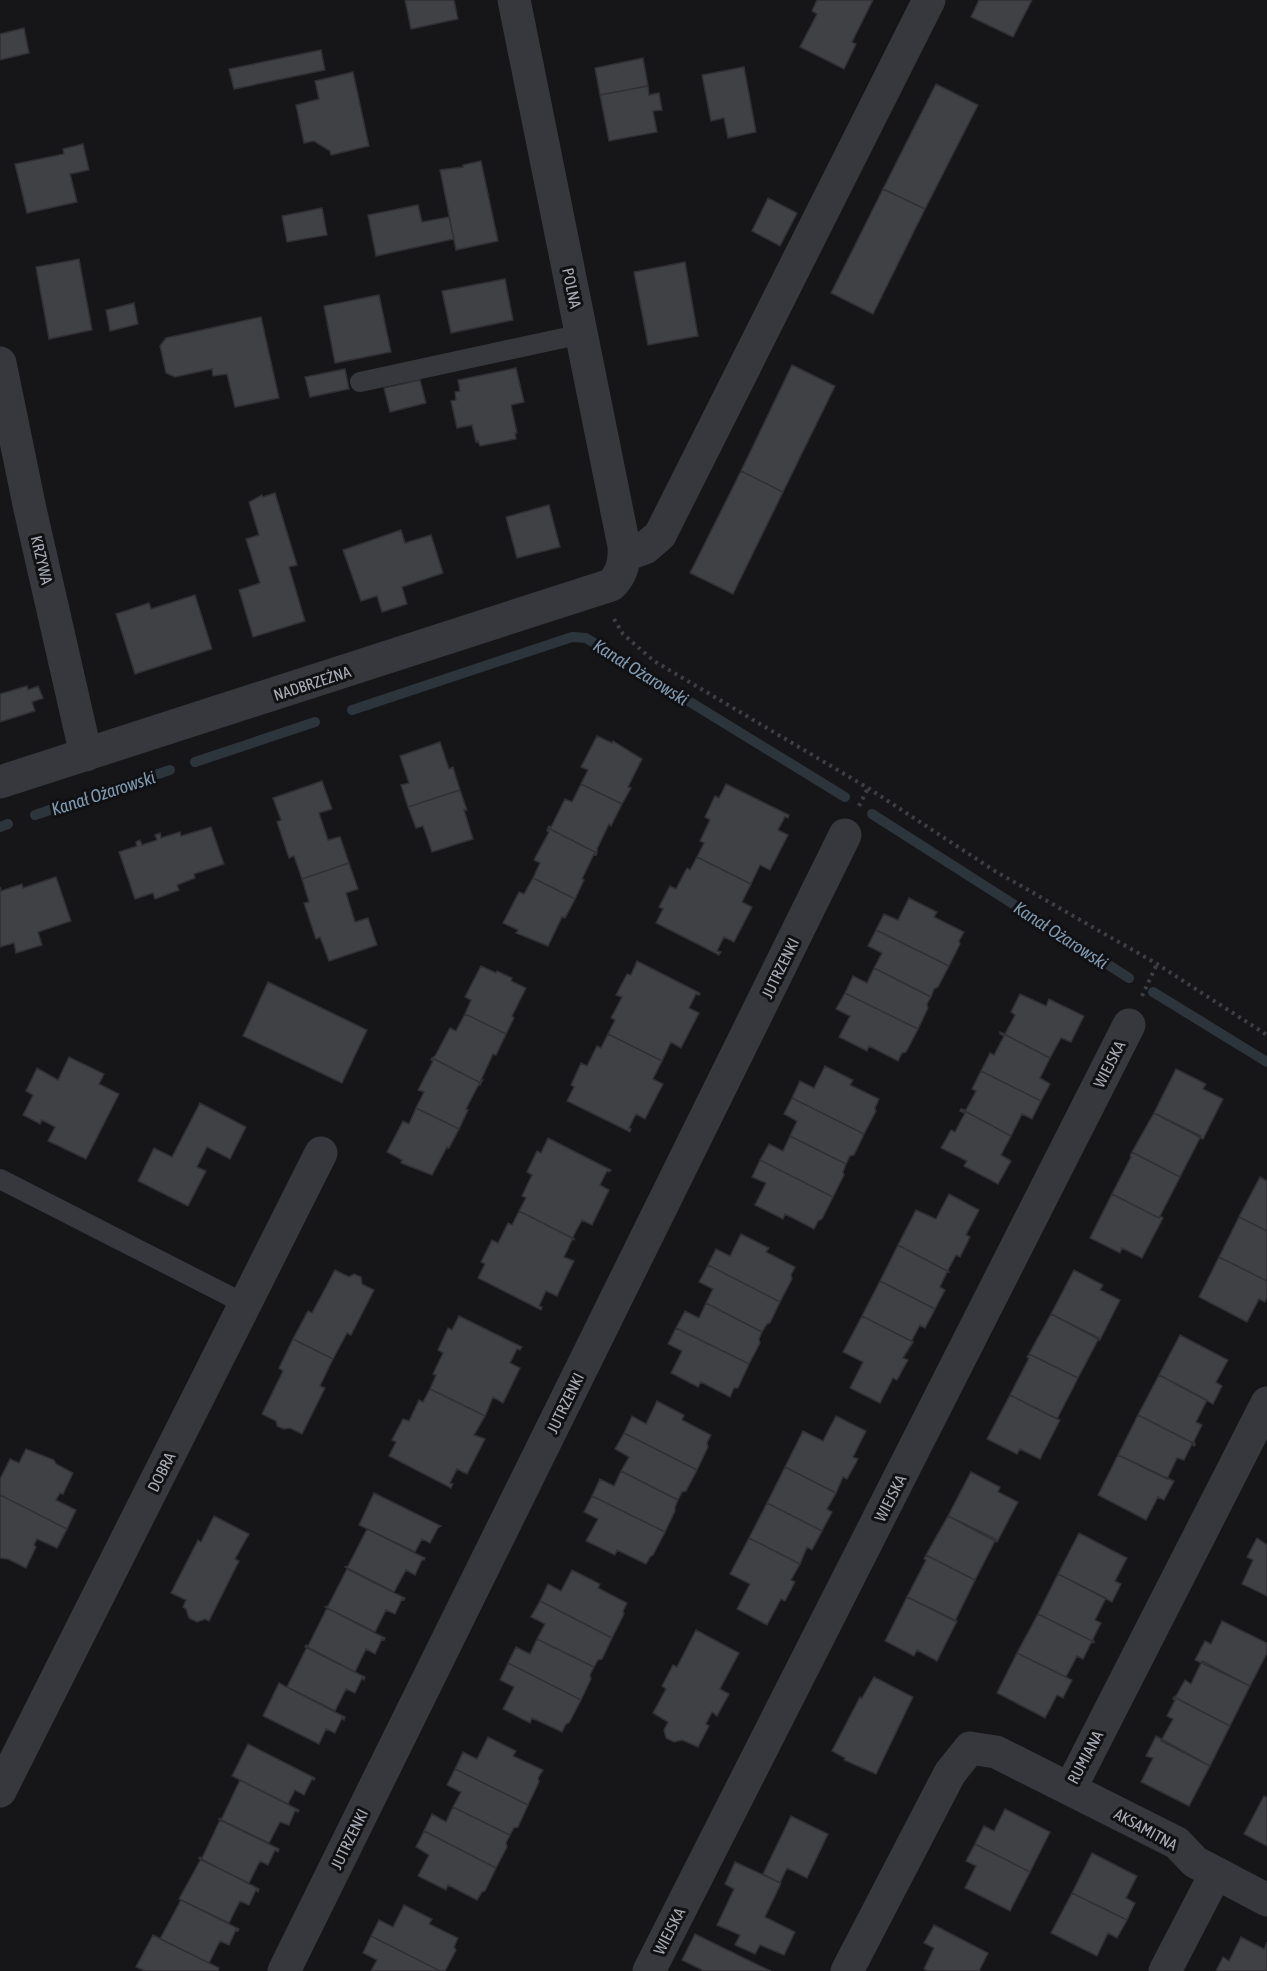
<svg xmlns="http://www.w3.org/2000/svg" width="1267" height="1971" font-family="'Asap Condensed',sans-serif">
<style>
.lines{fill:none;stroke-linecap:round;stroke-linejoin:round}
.stream{stroke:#2c353c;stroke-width:10}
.building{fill:#404145;stroke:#303034;stroke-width:1.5}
.path{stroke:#3d3f44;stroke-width:4;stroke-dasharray:3 4.5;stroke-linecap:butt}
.lane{stroke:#37383d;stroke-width:20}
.street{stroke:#37383d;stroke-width:33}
.labels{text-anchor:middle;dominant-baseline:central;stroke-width:6;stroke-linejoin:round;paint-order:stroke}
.street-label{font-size:16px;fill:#a8adb8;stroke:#111113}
.water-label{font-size:18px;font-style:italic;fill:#7f9bb3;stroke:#111113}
</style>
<rect width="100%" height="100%" fill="#161618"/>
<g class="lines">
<path class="stream" d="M352,710L572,637L586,638L845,797
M195,762L315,722
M872,814L1129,978
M35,815L170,770
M0,827L8,824
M1153,992L1267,1062"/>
</g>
<path class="building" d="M405,0H454L458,19L411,29Z
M817,0H873L852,42L856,44L844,69L800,47L817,14L812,11Z
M979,0H1032L1013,37L971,17Z
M24,28L29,53L0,60V34Z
M321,50L325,70L234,89L229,69Z
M643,58L648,86L600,95L595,68Z
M744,67L756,132L728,138L724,118L711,121L702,75Z
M353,72L369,146L331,155L330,151L314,141L304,143L296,105L319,99L315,81Z
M936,84L978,105L925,209L883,189Z
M648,86L649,95L659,93L662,110L653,111L657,132L609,141L600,95Z
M83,144L89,170L70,174L77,202L27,213L15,164L64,154L63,149Z
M481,161L498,241L456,250L440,170L463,167V165Z
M883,189L925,209L873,314L831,293Z
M768,198L797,213L780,246L752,231Z
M418,205L422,222L449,217L454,239L376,256L368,215Z
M322,208L327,235L287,242L282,216Z
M79,259L92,330L49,339L36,267Z
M685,262L698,336L648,345L634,272Z
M505,279L513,320L451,333L442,291Z
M379,295L391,352L335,363L324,306Z
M134,303L138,324L110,331L106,310Z
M261,317L279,398L235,407L227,374L213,376L212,369L175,377L166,373L160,346L166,338Z
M792,365L835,386L783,492L741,471Z
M516,368L524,402L511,405L517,433H515L516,439L480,446L478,441L476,442L472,425L457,428L451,401L456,400L455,392L460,391L458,380Z
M345,369L349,389L310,397L305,377Z
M420,380L426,403L390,412L384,388Z
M741,471L783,492L733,594L690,573Z
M275,493L297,565L289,567L305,621L253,637L239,590L260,583L246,539L259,535L249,502L262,495L263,497Z
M549,505L560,547L517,558L506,517Z
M401,530L405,543L431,535L443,573L402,587L407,604L382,612L377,596L361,601L343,550Z
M195,595L212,649L135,674L116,614L149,603L151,609Z
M27,686L28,690L38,686L43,698L32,702L35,711L0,722V694Z
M597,736L612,743L613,741L642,759L628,787L631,788L622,804L581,784L588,770L581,767Z
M440,742L449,769L453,767L460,790L408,807L401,785L409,783L400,756Z
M322,781L332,809L319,813L328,840L340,837L349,863L302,879L294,856L289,858L277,822L281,820L273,798Z
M581,784L622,804L611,826L609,824L597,849V853L548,828L549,826L551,827L565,799L572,802Z
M726,784L789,815L788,818L785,817L778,830L788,835L770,870L760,865L751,884L697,857L704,843L700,841L710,820L705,817L715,796L719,798Z
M460,790L467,810H464L473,839L432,852L423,826L416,828L408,807Z
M211,827L224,864L194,874L195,878L177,885L179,890L155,899L153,893L135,899L119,852L137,846L136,842L140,840L142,845L157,840L155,835L160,833L161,838L180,832L181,836Z
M548,828L597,853L596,855L594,854L582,879L584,880L575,899L533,878L540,863L534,860L549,832L547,831Z
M697,857L751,884L742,902L752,907L734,942L724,937L717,951L721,952L719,955L656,923L663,909L659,907L670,886L676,889L687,868L690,870Z
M349,863L358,889L346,893L355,922L368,918L377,945L329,961L320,937L316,939L304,903L309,902L302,879Z
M56,877L71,921L38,932L42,945L16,953L14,943L0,947V887L1,891L22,884L23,888Z
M533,878L575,899L565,918L562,917L548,946L516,933L518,930L503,923L519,892L524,894Z
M909,898L937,912L934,917L964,932L959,941L960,944L949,966L876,930L884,914L898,920Z
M876,930L949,966L938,987L934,989L931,997L874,968L882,953L868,946Z
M637,961L700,993L699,995L696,994L689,1008L699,1013L681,1048L671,1042L662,1061L608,1034L615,1020L611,1018L622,997L616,995L627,974L631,975Z
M481,966L496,973L497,971L512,978L511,981L526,988L512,1016L514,1018L506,1034L465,1014L471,1000L465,997Z
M874,968L931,997L927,1004L928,1008L918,1029L845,993L853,976L867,983Z
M268,982L367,1030L342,1083L243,1036Z
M845,993L918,1029L906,1052L902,1053L898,1061L869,1046L867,1051L839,1037L850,1016L836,1009Z
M1020,994L1046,1006L1049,999L1084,1016L1071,1042L1061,1038L1050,1058L1000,1032L1005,1034L1015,1015L1011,1012Z
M465,1014L506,1034L496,1055L493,1054L481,1080H483L481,1083L432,1058L435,1056L450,1028L456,1031Z
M1000,1032L1050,1058L1040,1078L1050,1084L1041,1101L981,1071L990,1053L994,1055L1004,1036L1000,1034Z
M608,1034L662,1061L653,1079L663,1084L645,1119L636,1114L629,1128L631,1129L630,1132L567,1101L574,1087L571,1085L581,1063L587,1066L597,1046L601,1048Z
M69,1057L104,1074L99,1084L119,1094L86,1159L48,1141L55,1127L42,1120L40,1124L23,1115L33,1095L26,1091L37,1068L58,1080Z
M432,1058L481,1083L480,1085L479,1084L466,1109L468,1110L459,1129L416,1108L424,1092L418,1090L433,1061L431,1060Z
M825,1066L853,1080L850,1085L879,1099L875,1108L876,1111L864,1134L792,1098L800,1081L814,1088Z
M1176,1069L1206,1084L1203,1089L1223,1099L1203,1139L1154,1113Z
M981,1071L1041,1101L1032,1119L1022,1114L1011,1136L961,1109L966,1110L976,1091L972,1089Z
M792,1098L864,1134L854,1155L850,1156L846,1164L790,1136L797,1121L784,1114Z
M200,1103L246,1127L230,1159L207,1147L197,1167L206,1171L188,1206L138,1181L154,1148L172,1157Z
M416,1108L459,1129L449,1148L447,1147L432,1175L401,1163L402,1160L387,1152L403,1121L409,1124Z
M961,1109L1011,1136L1001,1155L1011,1161L998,1184L964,1166L967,1161L941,1148L951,1130L955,1132L965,1113L960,1111Z
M1154,1113L1201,1136L1180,1177L1132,1152Z
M790,1136L846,1164L843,1172L844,1175L833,1197L760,1160L769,1144L783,1151Z
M548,1138L611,1170L609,1172L607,1171L600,1185L609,1190L592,1225L582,1220L573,1237L574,1239L519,1211L526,1198L522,1196L532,1175L527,1172L537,1151L541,1153Z
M1132,1152L1180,1177L1159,1218L1112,1194L1131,1157L1130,1156Z
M760,1160L833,1197L822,1219L818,1221L814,1229L785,1214L783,1219L755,1205L766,1183L752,1177Z
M1260,1177L1267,1181V1231L1239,1217Z
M949,1194L979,1210L966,1235L970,1237L960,1257L956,1255L948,1270L949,1272L898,1245L916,1210L936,1219Z
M1112,1194L1159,1218L1160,1216L1163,1218L1142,1258L1122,1248L1120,1253L1090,1238Z
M519,1211L574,1239L572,1240L564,1257L574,1261L557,1296L546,1291L539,1306L542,1307L541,1310L478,1278L485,1264L481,1262L492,1240L498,1243L508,1223L512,1225Z
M1239,1217L1267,1231V1281L1219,1257Z
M741,1234L769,1248L766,1252L795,1267L791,1275L792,1279L780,1302L708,1265L716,1249L730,1256Z
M898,1245L949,1272H947L940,1287L945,1290L935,1309L880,1281Z
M1219,1257L1267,1281V1297L1265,1302L1259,1299L1247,1322L1199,1297Z
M708,1265L780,1302L770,1323L767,1324L762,1332L706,1303L713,1289L699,1282Z
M335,1270L349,1277L354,1274L361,1277L362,1284L374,1290L351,1335L347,1333L333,1359L293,1339L308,1311L312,1313Z
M1074,1270L1103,1285L1100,1290L1120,1300L1100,1340L1051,1314Z
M880,1281L935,1309L925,1328L920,1325L912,1340L913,1342L862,1316Z
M706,1303L762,1332L759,1339L760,1343L749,1364L676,1328L685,1311L699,1318Z
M1051,1314L1099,1338L1078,1378L1029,1354Z
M459,1316L522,1347L520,1350L517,1349L510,1363L520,1368L503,1403L493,1397L485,1416L430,1389L436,1375L433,1374L443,1353L438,1350L448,1328L452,1330Z
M862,1316L913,1342L903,1358L908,1360L897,1380L893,1378L880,1403L850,1388L863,1362L843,1352Z
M676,1328L749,1364L738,1388H734L730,1397L701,1382L698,1387L671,1373L682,1351L668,1344Z
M1180,1335L1228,1360L1216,1382L1222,1386L1213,1404L1159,1375Z
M293,1339L333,1359L320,1386L325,1388L302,1434L290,1428L284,1429L277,1426L276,1421L262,1414L283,1371L279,1368Z
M1029,1354L1078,1378L1057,1419L1010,1395L1029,1358L1027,1357Z
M1159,1375L1207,1400L1196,1422L1202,1425L1194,1441L1195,1444L1138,1415Z
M430,1389L485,1416L474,1435L485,1439L467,1474L457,1469L450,1483L453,1484L451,1488L389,1456L396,1442L392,1440L403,1419L409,1421L419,1400L423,1402Z
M1010,1395L1060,1420L1040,1459L1020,1449L1017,1454L987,1439Z
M657,1401L684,1415L682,1420L711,1435L707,1443L708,1447L697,1470L624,1433L632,1416L646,1424Z
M1138,1415L1195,1444L1194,1446L1192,1444L1184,1460L1177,1458L1167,1479L1118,1455Z
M836,1416L866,1431L853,1457L858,1459L847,1479L843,1477L836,1493L785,1467L803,1431L823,1441Z
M624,1433L697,1470L686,1491L682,1492L678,1500L621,1471L629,1457L615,1449Z
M26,1449L54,1460L56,1464L73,1473L63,1494L60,1493L56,1500L76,1510L67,1529L0,1495V1479L10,1459L19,1463Z
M1118,1455L1174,1481L1164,1500L1158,1497L1146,1520L1098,1495Z
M785,1467L836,1493L827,1509L832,1512L822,1531L767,1503Z
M621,1471L678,1500L675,1507V1511L665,1532L592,1496L600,1479L614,1486Z
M971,1472L1000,1487L998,1492L1018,1502L997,1542L948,1516Z
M374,1493L441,1526L438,1528L430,1543L422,1539L415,1552L359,1525Z
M0,1495L67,1529L57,1548L37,1539L34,1545L36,1547L26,1568L8,1559L0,1558Z
M592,1496L665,1532L653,1555L650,1557L646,1564L617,1550L615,1555L586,1541L598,1519L584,1512Z
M767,1503L822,1531L812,1550L807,1547L800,1564L749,1538Z
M214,1516L249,1534L235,1559L239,1561L209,1621L205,1619L197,1622L189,1618L186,1609L183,1607L186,1600L171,1593L198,1540L201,1542Z
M948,1516L996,1539L975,1580L926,1555Z
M367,1529L425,1558L424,1560H422L415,1575L406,1570L394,1592L345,1567L348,1566Z
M1079,1533L1127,1558L1115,1581L1121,1584L1112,1602L1058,1574Z
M749,1538L800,1564L791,1580L795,1582L785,1601L781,1599L767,1625L737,1609L750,1584L730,1574Z
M1257,1538L1267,1545V1596L1242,1584L1253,1560L1247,1557Z
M926,1555L975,1580L955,1621L907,1597L926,1560L924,1559Z
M347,1569L405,1598L404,1600L402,1599L395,1614L386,1610L375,1632L325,1607L328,1606Z
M572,1570L600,1584L598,1588L627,1603L623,1611L624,1614L612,1638L540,1601L548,1584L561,1591Z
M1058,1574L1106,1598L1095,1620L1101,1623L1093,1639L1094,1642L1038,1614Z
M907,1597L957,1621L937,1661L917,1650L914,1656L885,1641Z
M540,1601L612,1638L602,1659L598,1660L594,1667L537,1639L545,1624L531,1617Z
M327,1608L385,1638L384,1640L382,1639L375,1654L366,1649L355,1672L305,1647L306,1645L308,1646Z
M1038,1614L1094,1642L1091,1643L1083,1659L1077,1656L1066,1677L1017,1653Z
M1222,1621L1267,1643V1653L1250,1686L1195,1660L1205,1641L1211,1644Z
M696,1630L739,1653L720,1689L729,1694L717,1716L712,1712L706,1724L709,1726L698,1747L682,1740L674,1742L666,1738L664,1730L668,1722L653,1713L666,1689L662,1686L673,1665L677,1667Z
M537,1639L594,1667L590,1675L591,1679L581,1700L508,1663L516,1647L530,1654Z
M307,1647L365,1677L364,1680L362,1678L355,1693L346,1689L335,1711L287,1687Z
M1017,1653L1072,1680L1063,1698L1057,1695L1045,1718L997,1693Z
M1202,1661L1250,1686L1230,1726L1174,1697L1176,1696L1185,1680L1191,1684Z
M508,1663L581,1700L569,1723L566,1724L562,1732L532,1718L530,1723L503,1709L514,1687L500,1680Z
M874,1677L913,1697L876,1774L844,1760L845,1758L832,1751L860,1697L862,1698Z
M279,1683L345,1717L344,1720L342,1718L335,1733L326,1729L319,1744L263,1716Z
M1174,1697L1230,1726L1210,1766L1161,1741L1173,1719L1167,1716L1175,1700L1173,1699Z
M1156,1736L1210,1766L1189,1806L1141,1782L1153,1758L1146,1756Z
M488,1737L516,1751L513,1756L543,1770L538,1778L539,1782L528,1805L455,1769L463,1752L477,1759Z
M248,1744L315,1778L314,1780L312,1779L304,1795L295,1790L288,1804L232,1776Z
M455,1769L528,1805L518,1827L514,1828L510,1835L453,1807L461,1792L447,1785Z
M240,1780L299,1810L298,1812L295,1811L289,1825L280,1822L269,1843L219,1819L222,1818Z
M1264,1796L1267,1798V1846L1244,1834Z
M453,1807L510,1835L506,1843L507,1847L496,1868L424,1831L432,1814L446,1822Z
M1005,1809L1050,1832L1030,1872L975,1844L984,1826L994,1831Z
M791,1816L828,1834L807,1878L787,1868L780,1883L763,1874Z
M220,1820L279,1849L278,1852L275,1850L268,1865L260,1861L249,1883L199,1859L200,1857L202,1858Z
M424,1831L496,1868L485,1891L482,1892L477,1900L448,1885L446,1890L418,1876L429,1855L416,1847Z
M975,1844L1030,1872L1010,1911L965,1888L976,1866L966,1861Z
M1092,1853L1137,1876L1126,1898L1135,1903L1127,1920L1072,1893Z
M201,1859L259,1889L258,1892L256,1890L249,1905L240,1901L229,1923L179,1899Z
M735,1862L781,1883L765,1917L795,1932L784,1955L760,1945L755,1954L735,1945L740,1935L717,1925L734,1889L725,1884Z
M1072,1893L1127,1920L1117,1938L1108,1933L1097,1956L1051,1933Z
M181,1900L239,1929L238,1931L236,1930L229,1945L220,1941L209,1963L160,1939Z
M404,1905L432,1919L429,1924L458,1938L454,1947L456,1950L445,1971H440L371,1936L379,1920L393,1927Z
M934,1925L988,1953L979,1971H928L924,1969L934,1948L924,1943Z
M695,1934L754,1963L771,1971H704L682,1960Z
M153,1935L219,1968L218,1971H145L136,1967Z
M371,1936L440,1971H371L377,1960L363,1953Z
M1241,1937L1264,1949L1267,1942V1971H1216L1223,1957L1229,1961Z"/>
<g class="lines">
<path class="path" d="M614,619L623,634L654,661L868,788L995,871L1157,964L1267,1035
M859,806L868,788
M1142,996L1157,964"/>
<path class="lane" d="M360,382L582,334
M0,1179L245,1304"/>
<path class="street" d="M0,363L30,509L86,755
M625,555L645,548L660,535L929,0
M0,782L611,585C622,575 625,560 624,546L514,0
M1070,1789L1267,1403
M0,1791L321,1153
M284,1971L845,835
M649,1971L1129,1025
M847,1971L950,1773L970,1748L996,1752L1177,1843L1195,1862L1267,1900
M1165,1971L1216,1873"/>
</g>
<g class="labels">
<g class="street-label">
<text transform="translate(572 288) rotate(78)">POLNA</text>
<text transform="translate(42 560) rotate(77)">KRZYWA</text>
<text transform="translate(312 683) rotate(-18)">NADBRZEŻNA</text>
<text transform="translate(780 968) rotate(-64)">JUTRZENKI</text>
<text transform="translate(1109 1064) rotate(-63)">WIEJSKA</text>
<text transform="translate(565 1403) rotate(-64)">JUTRZENKI</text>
<text transform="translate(161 1472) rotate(-63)">DOBRA</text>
<text transform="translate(890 1498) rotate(-63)">WIEJSKA</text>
<text transform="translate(1085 1757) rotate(-62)">RUMIANA</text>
<text transform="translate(1146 1829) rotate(29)">AKSAMITNA</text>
<text transform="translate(349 1839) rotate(-64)">JUTRZENKI</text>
<text transform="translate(669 1931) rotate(-63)">WIEJSKA</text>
</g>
<g class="water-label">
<text transform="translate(641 672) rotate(32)">Kanał Ożarowski</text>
<text transform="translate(103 793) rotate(-18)">Kanał Ożarowski</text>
<text transform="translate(1061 935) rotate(33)">Kanał Ożarowski</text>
</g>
</g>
</svg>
